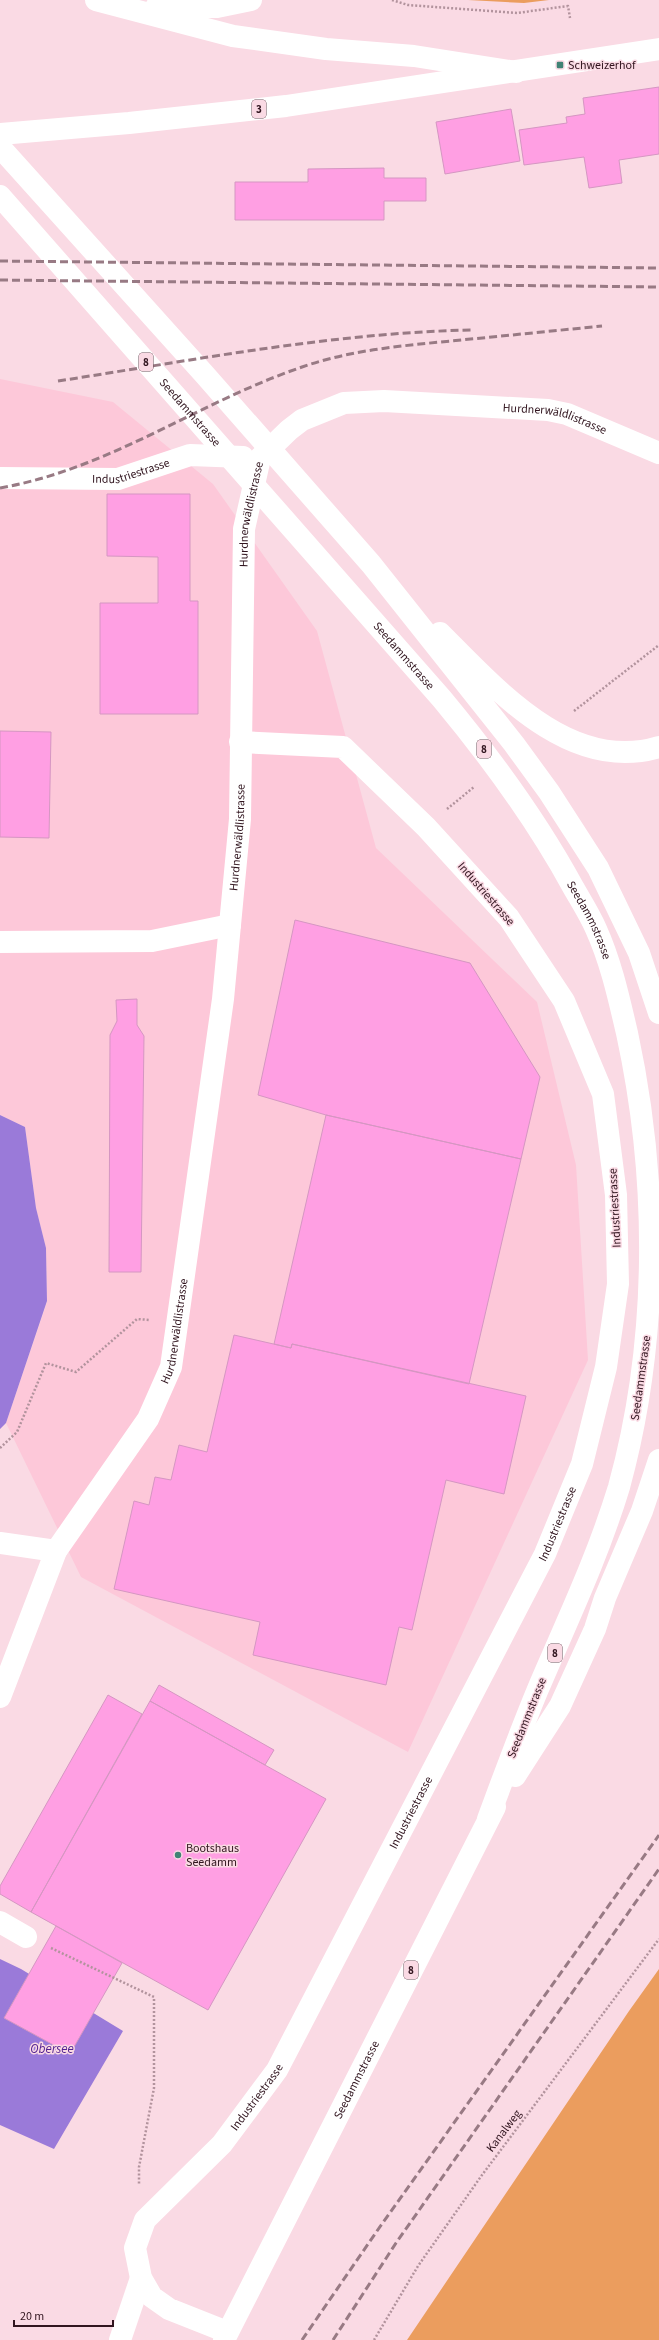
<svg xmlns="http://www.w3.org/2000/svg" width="659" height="2340" font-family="'Source Sans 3',sans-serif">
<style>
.built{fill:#fdc8d9}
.green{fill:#eb9d5e}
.water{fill:#9a7ad9}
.building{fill:#ff9fe3;stroke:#d596c2}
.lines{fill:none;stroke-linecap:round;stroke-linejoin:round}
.path{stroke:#b2939d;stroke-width:2.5;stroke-dasharray:2 2;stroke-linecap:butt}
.street{stroke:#fff;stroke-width:22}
.primary{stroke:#fff;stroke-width:22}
.highway{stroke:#fff;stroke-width:22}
.rail{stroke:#987a84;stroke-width:3;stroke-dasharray:8 4;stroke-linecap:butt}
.poi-dot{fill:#408375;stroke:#fadae4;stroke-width:1.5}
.labels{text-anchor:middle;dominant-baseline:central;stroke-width:3;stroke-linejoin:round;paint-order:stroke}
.shield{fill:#fadae4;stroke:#6d505a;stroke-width:1}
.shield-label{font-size:11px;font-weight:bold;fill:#31151f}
.poi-label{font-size:12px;fill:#31151f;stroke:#fadae4;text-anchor:start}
.street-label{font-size:12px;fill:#31151f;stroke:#fadae4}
.water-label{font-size:13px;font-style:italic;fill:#511f90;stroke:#fadae4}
</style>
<rect width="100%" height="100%" fill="#fadae4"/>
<path class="built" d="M0,379L113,402L213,484L317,631L376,848L537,1002L576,1165L588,1360L408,1752L81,1577L6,1423L47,1302L46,1248L36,1208L25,1127L0,1115Z"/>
<path class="green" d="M468,0H549L524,3Z
M659,1969V2340H407L629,2011Z"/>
<path class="water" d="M0,1115L25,1127L36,1208L46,1248L47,1301L6,1423L0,1429Z
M0,1959L21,1969L123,2031L54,2149L0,2125Z"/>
<path class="building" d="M659,87V154L619,160L622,183L589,188L584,157L524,165L519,130L567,123L566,117L585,114L583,98Z
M511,109L520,161L445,174L436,122Z
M384,168V178H426V201H384V220H235V182H308V169Z
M107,494H190V601H198V714H100V603H158V557L107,556Z
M0,731L51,732L49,838L0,837Z
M295,920L470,963L540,1077L521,1159L326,1115L258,1095Z
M137,999V1025L144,1036L141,1272H109L110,1035L117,1021L116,1000Z
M326,1115L521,1159L469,1384L292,1344L291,1348L274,1344Z
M234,1335L291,1348L292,1344L526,1396L504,1494L446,1480L412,1630L399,1627L386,1685L253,1655L260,1622L114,1589L134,1501L149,1505L155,1477L171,1480L179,1445L207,1452Z
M159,1685L274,1750L265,1765L150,1701Z
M108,1695L142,1714L31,1912L0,1894V1886Z
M150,1701L326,1799L208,2010L31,1912Z
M56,1926L122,1963L70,2054L4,2018Z"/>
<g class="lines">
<path class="path" d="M392,0L408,5L517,13L568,6L570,18
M574,711L659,645
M447,809L474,787
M0,1448L17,1432L46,1363L76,1372L137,1319L150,1320
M51,1948L154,1997V2088L139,2167V2185
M374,2340L418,2266L482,2175L659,1939"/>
<g class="street">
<path id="s1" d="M0,478L118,479L190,455L243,457"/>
<path d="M0,942L152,941L230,925"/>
<path d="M0,1543L56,1551"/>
<path id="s2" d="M0,1697L56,1551L148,1419L171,1367L223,999L240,819L244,529L260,458L289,430L302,420L344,403L384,401L548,410L567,414L659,453"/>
<path d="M0,1922L26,1937"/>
<path id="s3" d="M227,2332L169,2309L152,2297L141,2278L135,2248L145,2220L222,2144L277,2070L545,1554L582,1464L606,1367L618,1284L616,1195L603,1094L564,1001L509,918L426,827L343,747L240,742"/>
<path d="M120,2340L141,2278"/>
</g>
<g class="primary">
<path d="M0,134L129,123L286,106L659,49"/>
<path id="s4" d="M0,196L442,699C491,758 536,819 573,887C581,901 590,915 596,929C611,962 619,999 627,1033C659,1181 659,1341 619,1487C597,1559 567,1621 538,1689C520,1732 504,1776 488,1819"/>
<path d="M515,1776L560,1706L595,1629L605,1598L642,1511L659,1460"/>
<path id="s5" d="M224,2340L495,1807"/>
</g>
<path class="highway" d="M96,0L233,36L326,49L414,56L516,72
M156,7H217L251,0
M0,147L205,375L371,564L514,744L549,792L598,868L639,953L659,1013
M440,633C496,689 570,774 659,747"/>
<path class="rail" d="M0,261L659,268
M0,280L659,287
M58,381C195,360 332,333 471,330
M0,488C109,469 199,402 302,367C351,350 400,346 451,341C502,336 552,331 602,326
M302,2340L377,2231L659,1835
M333,2340L396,2243L659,1869"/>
</g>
<g class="poi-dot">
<rect x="556" y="61" width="8" height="8" rx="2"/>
<circle cx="178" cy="1855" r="4"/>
</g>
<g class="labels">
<g class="shield">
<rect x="252" y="100" width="14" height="18" rx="3"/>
<rect x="139" y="353" width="14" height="18" rx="3"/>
<rect x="477" y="740" width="14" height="18" rx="3"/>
<rect x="548" y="1644" width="14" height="18" rx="3"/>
<rect x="404" y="1961" width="14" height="18" rx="3"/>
</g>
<g class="shield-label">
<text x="259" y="109">3</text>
<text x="146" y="362">8</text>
<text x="484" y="749">8</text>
<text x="555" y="1653">8</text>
<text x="411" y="1970">8</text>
</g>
<g class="poi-label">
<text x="568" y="65">Schweizerhof</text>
<text x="186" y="1848">Bootshaus<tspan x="186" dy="14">Seedamm</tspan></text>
</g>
<g class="street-label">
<text stroke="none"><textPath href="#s4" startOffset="288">Seedammstrasse</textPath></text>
<text stroke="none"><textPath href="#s2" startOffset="1604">Hurdnerwäldlistrasse</textPath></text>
<text stroke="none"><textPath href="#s1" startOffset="132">Industriestrasse</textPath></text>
<text stroke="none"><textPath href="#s2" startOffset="1232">Hurdnerwäldlistrasse</textPath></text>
<text stroke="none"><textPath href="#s4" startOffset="612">Seedammstrasse</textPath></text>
<text stroke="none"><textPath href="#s2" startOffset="908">Hurdnerwäldlistrasse</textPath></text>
<text transform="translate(486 894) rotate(49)">Industriestrasse</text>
<text stroke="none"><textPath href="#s4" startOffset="936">Seedammstrasse</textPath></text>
<text transform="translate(615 1208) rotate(-93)">Industriestrasse</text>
<text stroke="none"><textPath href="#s2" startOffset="410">Hurdnerwäldlistrasse</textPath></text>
<text transform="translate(641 1378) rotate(-82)">Seedammstrasse</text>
<text stroke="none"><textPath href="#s3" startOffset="980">Industriestrasse</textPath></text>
<text transform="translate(527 1718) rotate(-68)">Seedammstrasse</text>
<text stroke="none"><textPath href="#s3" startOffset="656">Industriestrasse</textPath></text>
<text stroke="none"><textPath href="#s5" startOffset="292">Seedammstrasse</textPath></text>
<text stroke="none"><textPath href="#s3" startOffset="332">Industriestrasse</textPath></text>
<text transform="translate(504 2131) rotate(-53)">Kanalweg</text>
</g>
<g class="water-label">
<text x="52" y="2049">Obersee</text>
</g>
</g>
<path d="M14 2320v6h99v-6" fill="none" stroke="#31151f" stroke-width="2"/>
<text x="20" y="2320" font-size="12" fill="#31151f" stroke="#fadae4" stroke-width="3" paint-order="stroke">20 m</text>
</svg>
